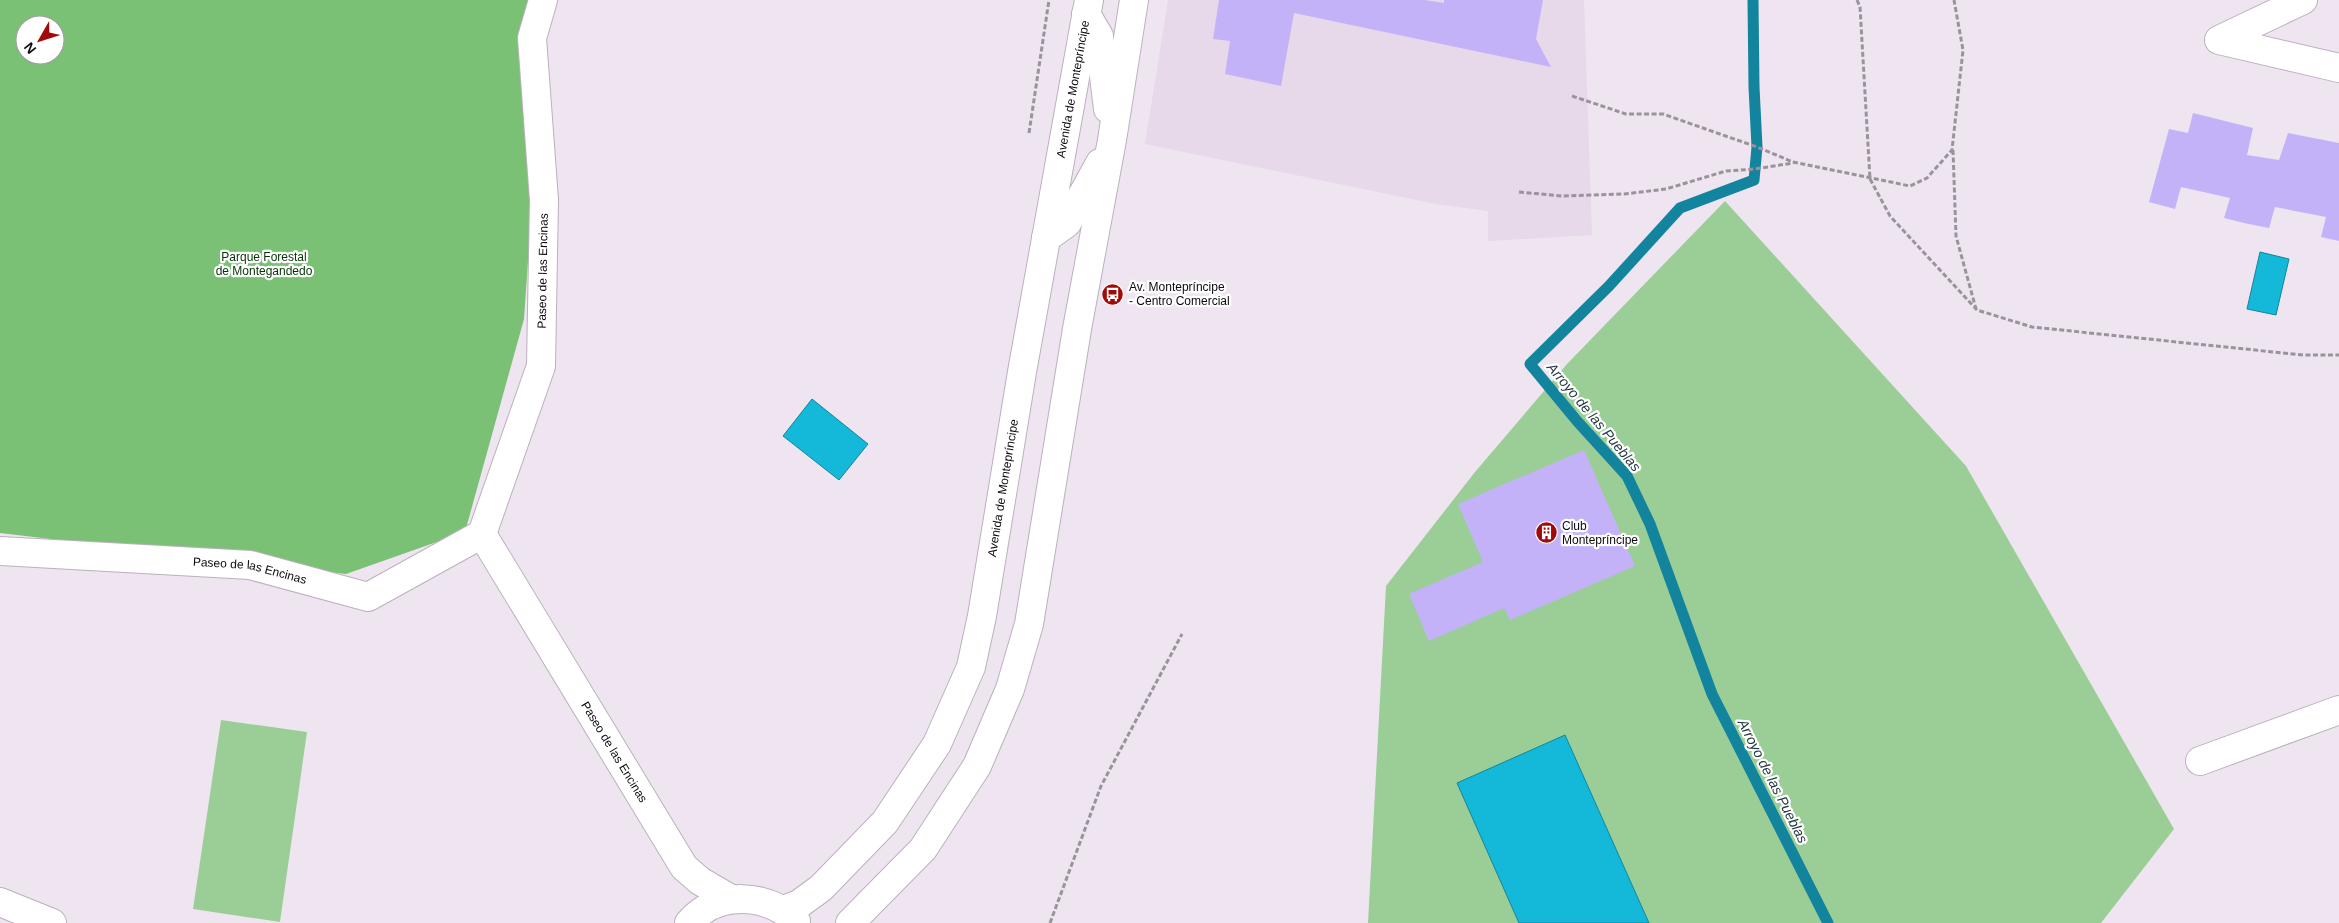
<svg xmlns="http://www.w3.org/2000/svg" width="2339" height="923" font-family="Helvetica,sans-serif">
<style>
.built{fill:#e7d8ea}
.green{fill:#9bce96}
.forest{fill:#7ac075;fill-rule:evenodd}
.water{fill:#14b9da;stroke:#12849d}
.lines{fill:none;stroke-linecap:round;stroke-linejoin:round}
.stream{stroke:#12849d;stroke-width:11}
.building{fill:#c4b2f9}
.minor-casing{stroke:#bab1bd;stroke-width:30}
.path{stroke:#9a939c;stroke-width:3;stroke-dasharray:5 2.5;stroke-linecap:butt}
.minor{stroke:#fff;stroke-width:28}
.labels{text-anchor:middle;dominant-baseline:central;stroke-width:4.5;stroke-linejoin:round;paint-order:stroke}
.street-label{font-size:12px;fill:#0d0a0e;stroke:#fff}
.park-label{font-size:12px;fill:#033603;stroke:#fff}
.poi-label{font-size:12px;fill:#0d0a0e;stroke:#fff;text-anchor:start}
.water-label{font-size:14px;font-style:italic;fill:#20373e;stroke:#fff}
</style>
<rect width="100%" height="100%" fill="#efe5f1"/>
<path class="built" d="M1168,0H1584L1592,235L1488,241V211L1436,204L1145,144Z"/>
<path class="green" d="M1725,201L1966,466L2174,829L2101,923H1368L1386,586L1475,472L1567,364Z
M221,720L307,732L280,922L193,909Z"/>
<path class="forest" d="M0,0H546L524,319L465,532L346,574L0,533ZM25,25H55V55H25Z"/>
<path class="water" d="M2260,252L2289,259L2276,315L2247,309Z
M812,399L868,444L839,480L783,436Z
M1565,735L1649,923H1519L1457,783Z"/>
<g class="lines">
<path class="stream" d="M1753,0L1754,87L1757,147L1754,180L1680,208L1609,286L1530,364L1577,421L1627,476L1650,524L1712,694L1828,923"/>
</g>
<path class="building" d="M1219,0H1425L1444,3V0H1543L1536,39L1551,67L1294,13L1281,86L1225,74L1230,41L1213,39Z
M2193,113L2253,128L2247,155L2279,160L2288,133L2339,143V241L2321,237L2326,217L2275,207L2269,228L2244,223L2224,218L2230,198L2181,187L2175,209L2149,202L2169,129L2188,133Z
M1584,450L1635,566L1510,620L1504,608L1429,641L1409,594L1483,562L1458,504Z"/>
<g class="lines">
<defs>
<g id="minor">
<path d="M2303,0L2219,40L2339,68"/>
<path d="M1086,14L1099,36L1108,109"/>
<path d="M1046,238L1067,223L1100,163"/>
<path id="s1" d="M482,534L684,867L700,881L731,899"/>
<path id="s2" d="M0,551L250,565L368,597L482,534L541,366L544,200L532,38L543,0"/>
<path d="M2200,761L2339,710"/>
<path d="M0,902L52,923"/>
<path id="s3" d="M783,910L799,904L821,888L885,822L937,744L971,667L982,616L1022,372L1089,0"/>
<path d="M689,923C717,890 767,893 796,921"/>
<path d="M850,923L923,849L977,766L1010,689L1029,624L1077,329L1112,140L1134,0"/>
</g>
</defs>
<use href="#minor" class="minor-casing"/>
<path class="path" d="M1857,0L1860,7L1870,179L1890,216L1977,310L2032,327L2303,355H2339
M1572,96L1626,114H1663L1757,147L1793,162L1910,186L1927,178L1952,150L1963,50L1954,0
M1029,133L1049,0
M1953,150L1956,236L1976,309
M1519,192L1562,196L1624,194L1666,189L1726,171L1755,169L1793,163
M1050,923L1101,786L1182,634"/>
<use href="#minor" class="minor"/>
</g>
<defs>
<symbol id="bus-disc" viewBox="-11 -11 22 22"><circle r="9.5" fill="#a20a09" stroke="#fff"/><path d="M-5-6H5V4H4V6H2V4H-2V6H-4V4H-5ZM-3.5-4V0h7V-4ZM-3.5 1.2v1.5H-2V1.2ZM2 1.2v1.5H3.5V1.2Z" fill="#fff"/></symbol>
<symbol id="building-disc" viewBox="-11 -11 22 22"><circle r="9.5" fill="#a20a09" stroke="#fff"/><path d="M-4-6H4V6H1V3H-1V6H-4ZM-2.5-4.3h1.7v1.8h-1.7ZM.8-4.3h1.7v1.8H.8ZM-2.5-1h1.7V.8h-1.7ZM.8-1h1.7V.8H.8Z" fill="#fff"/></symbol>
</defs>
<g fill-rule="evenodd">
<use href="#bus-disc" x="1100" y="282" width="25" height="25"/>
<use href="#building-disc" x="1534" y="520" width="25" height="25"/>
</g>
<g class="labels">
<g class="street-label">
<text stroke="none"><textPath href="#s3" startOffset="901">Avenida de Montepríncipe</textPath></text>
<text stroke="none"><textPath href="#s2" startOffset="776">Paseo de las Encinas</textPath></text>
<text stroke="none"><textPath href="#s3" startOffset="496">Avenida de Montepríncipe</textPath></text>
<text stroke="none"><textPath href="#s2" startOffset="251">Paseo de las Encinas</textPath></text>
<text stroke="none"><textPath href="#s1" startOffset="255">Paseo de las Encinas</textPath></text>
</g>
<g class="park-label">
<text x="264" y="257">Parque Forestal<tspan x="264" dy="14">de Montegandedo</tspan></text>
</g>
<g class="poi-label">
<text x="1129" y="287">Av. Montepríncipe<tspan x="1129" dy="14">- Centro Comercial</tspan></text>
<text x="1562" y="526">Club<tspan x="1562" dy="14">Montepríncipe</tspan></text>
</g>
<g class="water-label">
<text transform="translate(1594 417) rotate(50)">Arroyo de las Pueblas</text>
<text transform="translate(1773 781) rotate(63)">Arroyo de las Pueblas</text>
</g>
</g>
<g transform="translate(40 40) rotate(231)"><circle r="24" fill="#ffffff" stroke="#9e9d9f"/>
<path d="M0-4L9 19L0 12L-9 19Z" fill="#a20a09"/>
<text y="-8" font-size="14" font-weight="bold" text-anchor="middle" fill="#0d0a0e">N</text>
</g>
</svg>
